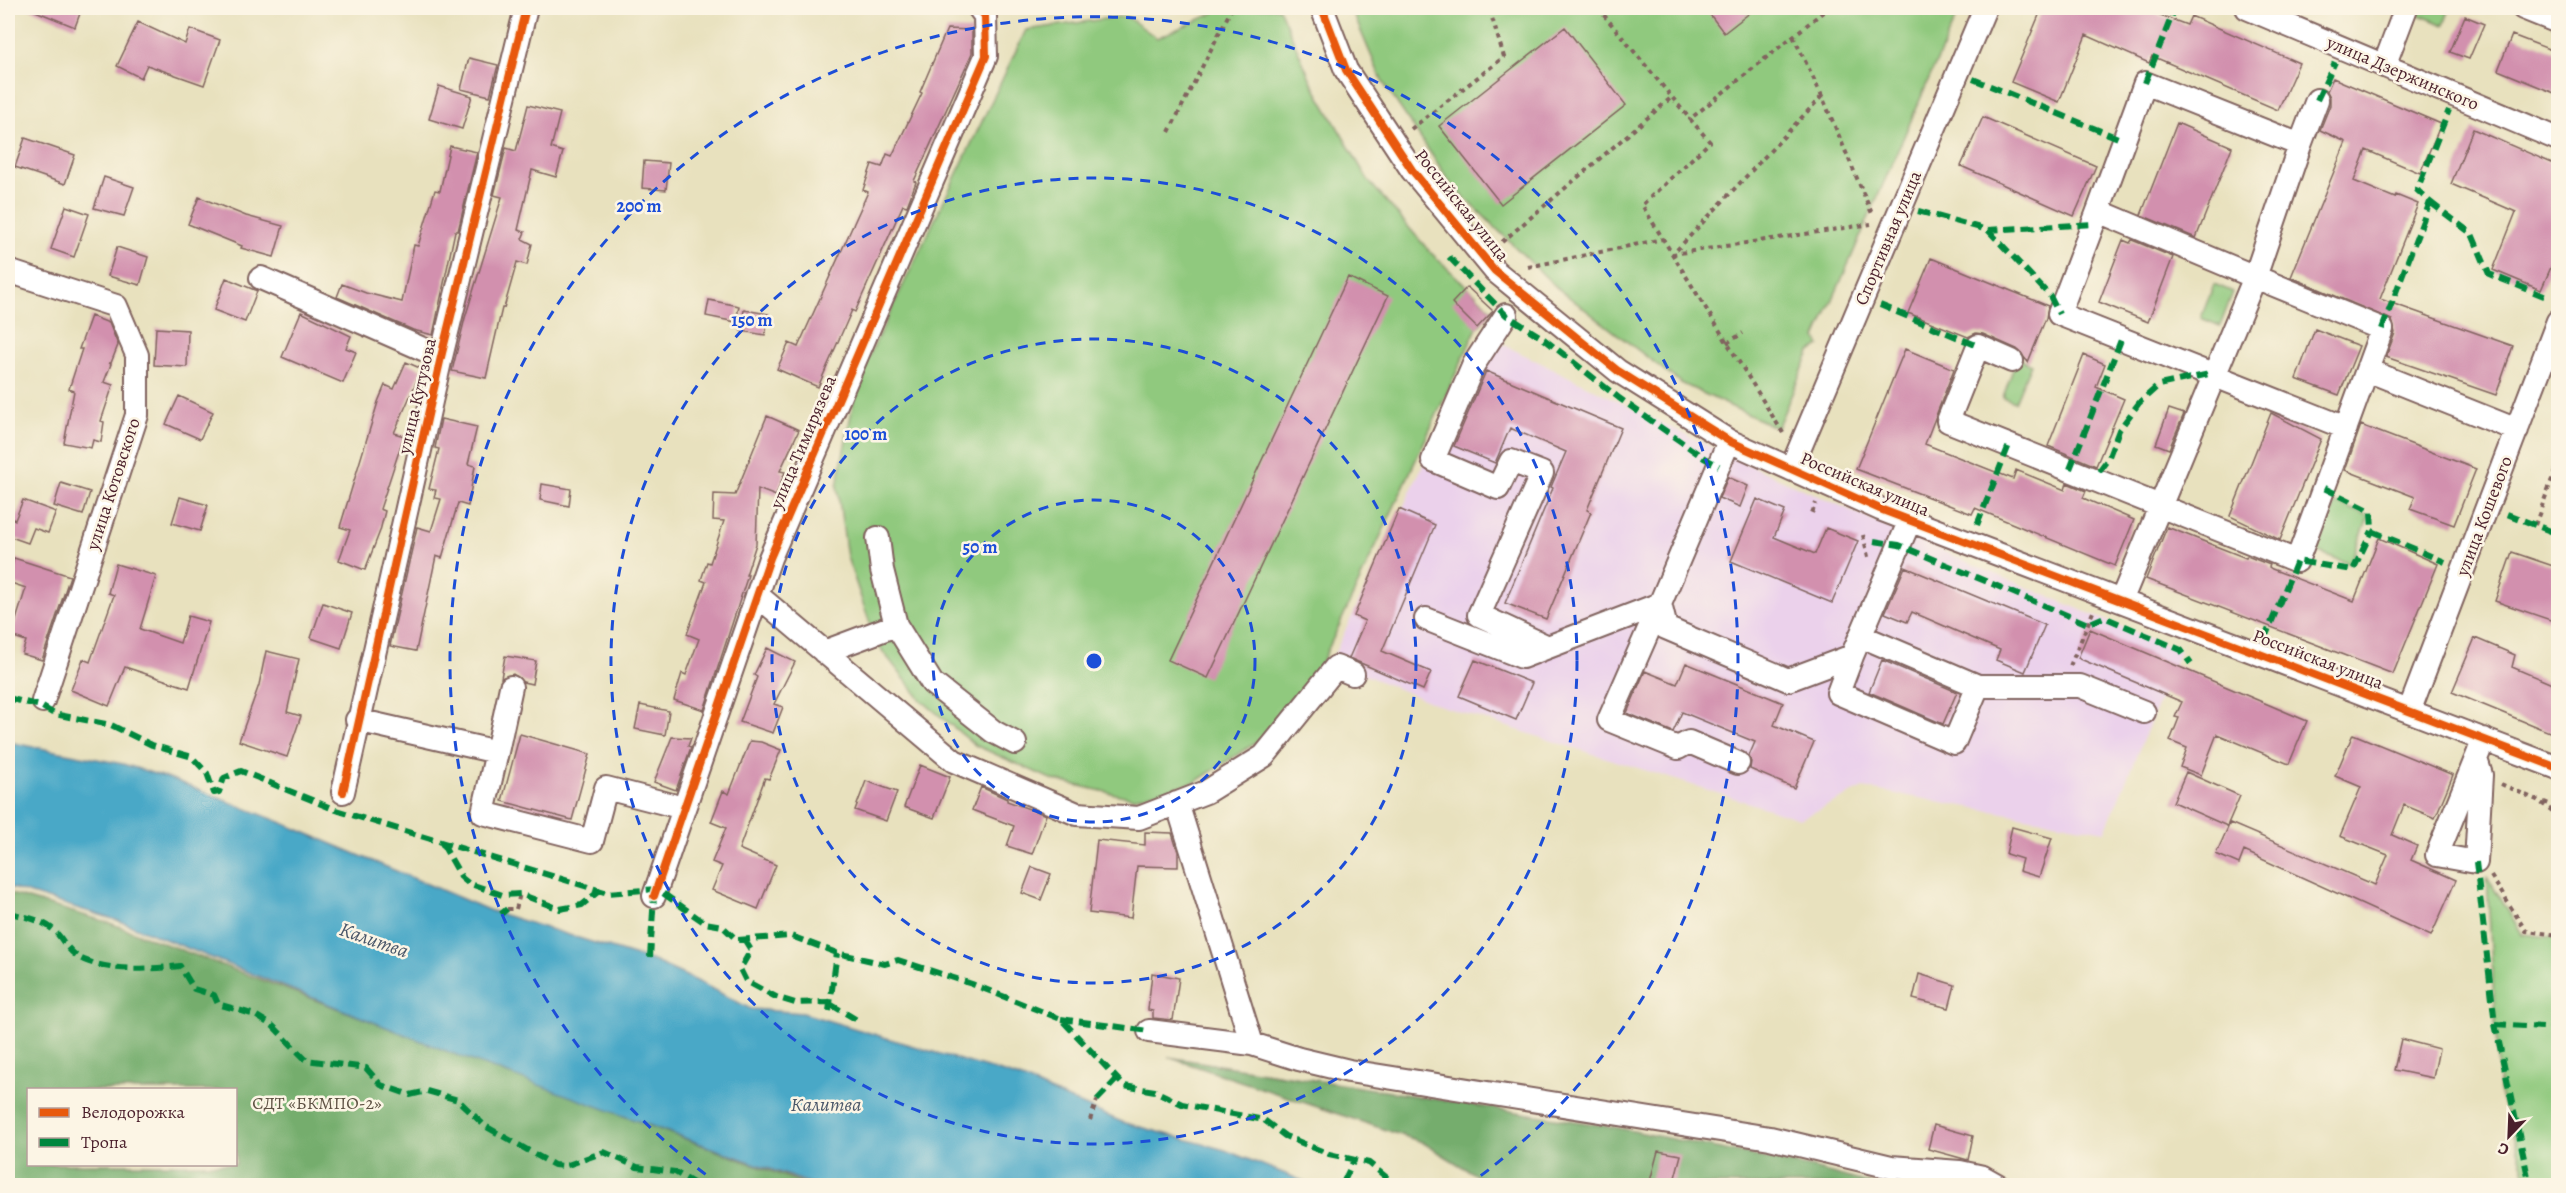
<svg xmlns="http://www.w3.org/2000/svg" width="2566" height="1193" font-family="Alegreya,serif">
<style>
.built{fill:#ebd1eb}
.green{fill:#90c97e;stroke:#6d7454;stroke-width:1.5}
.forest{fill:#74ad6d;stroke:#5f664c;stroke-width:1.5;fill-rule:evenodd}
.water{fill:#48a8c7;stroke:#496479;stroke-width:1.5}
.building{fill:#d290ae}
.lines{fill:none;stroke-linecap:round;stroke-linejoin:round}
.minor-casing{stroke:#81635e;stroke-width:26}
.path{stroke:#81635e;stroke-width:4;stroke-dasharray:4.5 4.5;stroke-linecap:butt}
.minor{stroke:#fff;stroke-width:22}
.quiet{stroke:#00873e;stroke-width:6;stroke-dasharray:12 6;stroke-linecap:butt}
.cycleway-casing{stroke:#fcf5e5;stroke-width:11}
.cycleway{stroke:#e8590c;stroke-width:8}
.ring{fill:none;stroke:#1d4ed8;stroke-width:3;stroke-dasharray:10 8}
.labels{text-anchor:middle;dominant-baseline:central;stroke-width:5;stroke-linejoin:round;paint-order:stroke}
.street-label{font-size:18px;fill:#4a1f2b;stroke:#fcf5e5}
.park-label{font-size:18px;fill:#5f5244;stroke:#fcf5e5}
.water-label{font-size:20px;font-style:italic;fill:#495669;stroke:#fcf5e5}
.centre{fill:#1d4ed8;stroke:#fcf5e5;stroke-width:3}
.ring-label{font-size:18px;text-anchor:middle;font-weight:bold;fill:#1d4ed8;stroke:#fcf5e5;stroke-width:5;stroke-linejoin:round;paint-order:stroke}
</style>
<rect width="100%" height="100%" fill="#fcf5e5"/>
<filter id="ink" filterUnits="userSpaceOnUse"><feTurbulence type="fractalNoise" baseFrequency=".0167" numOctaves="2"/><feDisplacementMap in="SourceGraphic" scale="12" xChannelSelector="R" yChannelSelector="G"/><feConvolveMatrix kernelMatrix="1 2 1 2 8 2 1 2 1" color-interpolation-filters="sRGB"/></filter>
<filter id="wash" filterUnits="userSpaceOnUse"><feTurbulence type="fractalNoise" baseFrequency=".008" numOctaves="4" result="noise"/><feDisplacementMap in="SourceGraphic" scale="24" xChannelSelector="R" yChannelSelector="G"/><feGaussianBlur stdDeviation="1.35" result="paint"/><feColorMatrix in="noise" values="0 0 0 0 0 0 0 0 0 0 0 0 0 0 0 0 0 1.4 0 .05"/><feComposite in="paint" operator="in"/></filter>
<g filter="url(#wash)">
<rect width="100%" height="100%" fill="#e8e1be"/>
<path class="built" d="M1484,335L1735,459L1990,572L2180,651L2105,831L1863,788L1800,819L1435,704L1331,661Z"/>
<path class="green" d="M1215,8H1279L1313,85L1368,180L1430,252L1493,311L1477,328L1324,658L1301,697L1274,731L1195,782L1133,798L1053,780L975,745L921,700L877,644L847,557L837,486L858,379L1026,30L1126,16L1157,38L1214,13Z
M1351,8H1960L1816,338L1820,346L1810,352L1777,428L1681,383L1556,287L1452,185L1382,81Z
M2413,8H2450L2444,25L2412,12Z
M2214,284L2233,292L2220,326L2201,318Z
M2017,358L2031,364L2015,402L2003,397Z
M2336,503L2369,516L2350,564L2316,551Z
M2487,876L2522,934L2558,938V1185H2529L2499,1090Z"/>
<path class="forest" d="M8,893L107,922L808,1185H8ZM28,1090H236V1164H28Z
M1168,1057L1619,1128L1813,1168L1876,1185H1492L1422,1142Z"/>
<path class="water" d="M8,742L123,764L174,780L280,822L491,911L653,961L697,981L751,1009L803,1013L1017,1077L1122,1122L1225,1150L1313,1185H814L464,1058L119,921L8,887Z"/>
<g id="blocks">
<path class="building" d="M28,8H82L75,27Z
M1705,8H1756L1724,33Z
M2042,8H2142L2187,25L2191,16L2299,63L2278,110L2152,56L2149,63L2086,35L2059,102L2011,82Z
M2465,16L2484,24L2469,59L2450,52Z
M138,22L185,44L190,29L220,40L204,85L147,65L141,78L117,66Z
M1565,27L1626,105L1501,204L1439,126Z
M947,29L972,30V53L914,181L916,182L907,206L903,205L855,312L852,310L818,387L777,369L789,343L798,347L868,192L863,190L872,164L882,167L887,154L892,156L922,93L920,92Z
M2512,35L2559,53V95L2498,70Z
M469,58L498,65L490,96L461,89Z
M2333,78L2441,124L2420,173L2366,150L2354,181L2395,198L2396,195L2418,204L2380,299L2513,346L2496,395L2386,357L2395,333L2392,320L2291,277L2346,142L2320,130L2330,105V97L2327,91Z
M439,86L472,96L462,129L429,119Z
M528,105L560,113L551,148L563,152L556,177L532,170L518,230L525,232L522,239L532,244L527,265L517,262L504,308H502L486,378L452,371L465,318L502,197L494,195L506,148L516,151Z
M1983,117L2096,166L2074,216L1961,166Z
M2177,123L2232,147L2196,238L2141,215Z
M2473,129L2559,166V249L2541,290L2493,270L2516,212L2451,184Z
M25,138L75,155L65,184L15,167Z
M450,146L477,152L458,231H455L433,335L413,330L337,297L342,284L366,293L402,302L414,245L418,246L435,190L440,191Z
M644,161L669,163L666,190L642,188Z
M104,177L134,187L124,216L94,208Z
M199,197L246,216L283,226L274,257L241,248L242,246L188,224Z
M66,206L89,214L74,257L51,249Z
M2123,240L2130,243L2132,240L2173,257L2148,322L2099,302Z
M117,247L148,257L140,285L108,276Z
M1931,258L2048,306L2046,318L2028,362L2017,349L1983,334L1976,333L1968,337L1908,313Z
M1348,277L1388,296L1208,678L1168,660Z
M226,278L257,291L245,322L214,310Z
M1467,287L1493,311L1477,328L1452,303Z
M709,300L739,306L736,322L706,316Z
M744,310L769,314L765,335L741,331Z
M301,312L351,336L346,348L356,352L343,383L282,357Z
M91,316L109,323L118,345L111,363H109L111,364L104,382L113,385L101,421L104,422L101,442L93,440L91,448L64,443L74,391L69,389L82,349H79Z
M156,328L188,330L187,367L154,365Z
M2315,329L2359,346L2339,395L2296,379Z
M1905,349L1954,369L1925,444L2013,479L2016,470L2065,490L2067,483L2086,491L2083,498L2134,520L2115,566L1975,508L1972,514L1856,469Z
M2084,355L2105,364L2096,387L2124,399L2096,466L2048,446Z
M406,362L422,369L394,433L404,436L380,509L385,511L380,531L365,570L339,560L350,530L340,527L378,402L385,385L394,389Z
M1486,371L1621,428L1587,510L1591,512L1546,619L1505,603L1553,488L1551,487L1566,452L1510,428L1495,463L1454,446Z
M179,396L213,412L200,439L166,424Z
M2169,409L2184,414L2169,449L2156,444Z
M2271,413L2321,439L2280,540L2230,516Z
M767,416L799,430L780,471L785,472L776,496L758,489L756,544L746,575H748L704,710L674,700L682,673L686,675L699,639L687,634L706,582L701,580L707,562L710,563L724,521L713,520L714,494L735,495Z
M441,419L477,427L468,464L475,466L468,506L458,503L442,558L436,556L416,651L390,646L417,527L431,531L441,499L434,498L436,490L429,489L439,449L435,448Z
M2361,425L2476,469L2454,525L2410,509L2415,497L2345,470Z
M1728,477L1748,486L1740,507L1719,498Z
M61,483L90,492L83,515L54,506Z
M542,484L571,489L569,506L540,500Z
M180,497L208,505L200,531L172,523Z
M1757,499L1785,511L1774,537L1815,554L1826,528L1858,541L1832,603L1731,561Z
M23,500L56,512L48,533L34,528L28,543L8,536V517L15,520Z
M1399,509L1435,525L1382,651L1431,672L1423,690L1349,658L1365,621L1354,616Z
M2167,527L2246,558L2247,556L2270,565L2269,567L2272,569L2354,601L2379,538L2438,564L2393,674L2146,579Z
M2512,552L2559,568V623L2495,601Z
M14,558L70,576L42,660L22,654L26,641L11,636L26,588L8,582Z
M116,564L156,576L140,629L180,643L188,616L209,622L189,688L125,667L109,706L71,690L83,659L90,662L114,595L108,593Z
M1905,567L2045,625L2025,672L1996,660L2000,650L1912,612L1907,622L1885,613Z
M323,603L352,613L341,648L311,638Z
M2090,629L2307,721L2289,764L2217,734L2201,775L2180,767L2187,748L2170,741L2179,718L2175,717L2182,702L2078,658Z
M2475,638L2515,655L2512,667L2559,687V736L2452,692Z
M767,648L795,662L774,704L783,707L773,733L740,722L757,677L754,675Z
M266,651L299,659L287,712L301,716L287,757L239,741L259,685Z
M505,656L536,661L532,684L523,682L513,674L501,678Z
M1475,660L1532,683L1516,720L1459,696Z
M1882,660L1957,692L1943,724L1869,692Z
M1686,663L1783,703L1774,725L1814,742L1794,788L1750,769L1751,762L1749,756L1755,742L1682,712L1673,732L1627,713L1645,671L1677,684Z
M640,705L669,711L665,735L635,729Z
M520,734L590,754L572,820L502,801Z
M2353,734L2453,775L2435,818L2404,805L2392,835L2417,846L2411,860L2456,880L2431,936L2244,851L2239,864L2216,854L2230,823L2375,885L2388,855L2340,836L2361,787L2335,776Z
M672,737L691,738L688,746L691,747L676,790L654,782Z
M750,741L761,742L781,750L769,779L765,778L739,849L776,865L758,909L712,890L722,866L712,862L726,828L711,822L723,791L729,794Z
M920,765L950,777L934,818L904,807Z
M2186,772L2240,796L2227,826L2173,802Z
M866,781L897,792L886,821L855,810Z
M981,787L1007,799V801L1046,815L1032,854L1007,846L1014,826L972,810Z
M2012,827L2052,838L2039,877L2019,871L2022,859L2006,854Z
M1145,832L1172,833L1178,852V867L1137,866L1131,918L1089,913L1097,840L1145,845Z
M1032,867L1051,874L1041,900L1022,893Z
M1152,973L1179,978L1173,1020L1153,1018V1011L1148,1010Z
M1919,974L1955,985L1949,1008L1913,999Z
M2401,1039L2439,1049L2433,1078L2394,1070Z
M1934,1125L1973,1136L1968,1160L1928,1149Z
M1658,1151L1681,1155L1673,1185H1649Z"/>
</g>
</g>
<g filter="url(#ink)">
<use href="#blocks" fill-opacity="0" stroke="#81635e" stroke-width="1.5"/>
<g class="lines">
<defs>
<path id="minor" d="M1322,8L1346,70L1412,170L1495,271L1618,371L1729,441L1880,509L2558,768
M2247,8L2558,139
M2523,8L2558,22
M2384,66L2406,8
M2300,145L2317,100
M2098,211L2059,314L2346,428
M8,271L116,306L137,355V415L43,701
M261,278L441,357
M1506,315L1474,364L1433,460L1498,488L1511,461L1542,473L1479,615L1548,647
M2012,361L1978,346L1948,421C2065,467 2180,515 2297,561L2382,329L2255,277L2300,145L2145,83L2098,211L2255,277C2211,385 2165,493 2121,601
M2367,370L2517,430
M1791,469L1985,8
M878,538L882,570L896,625
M757,595L954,761L1077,814L1139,818L1206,792L1264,756L1336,667L1353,674
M1426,619L1522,657L1660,604L1729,441
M824,652L896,625L932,683L994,732L1015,743
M1852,656L1838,693L1954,743L1978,686L1861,636
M1978,686H2080L2144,712
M2410,709L2558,321
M357,720L497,752L511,687
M497,752L483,813L592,841L606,788L672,805
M2476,759L2437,855L2476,862L2481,775L2476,759L2484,739
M1738,763L1689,742L1678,748L1609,720L1660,604L1666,628L1788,680L1852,656L1910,520
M343,792L441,357L526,8
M1177,803L1252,1044
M654,896L770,558L986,56L985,16L979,8
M1149,1031L1252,1044L1299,1059L1349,1071L1770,1138L1891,1167L1960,1172L1983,1177L1999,1186"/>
</defs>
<use href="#minor" class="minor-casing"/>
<path class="path" d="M1598,8L1690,119
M1793,36L1822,96L1873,216
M1822,96L1673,254L1871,224
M1411,129L1504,57L1489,8
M1169,132L1232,8
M1502,242L1672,97
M1528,267L1663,239
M1727,343L1743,333
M1783,433L1642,205L1710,142L1690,119L1828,8
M1812,513L1816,503
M2535,525L2558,463
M1863,535L1869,561
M2070,666L2093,612
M2501,784L2537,800L2558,815
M2544,802L2558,807
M2491,876L2526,931L2558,935
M507,909H516L520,894
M1090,1120L1097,1100"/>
<use href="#minor" class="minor"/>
<path class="quiet" d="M1973,79L2123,140
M2145,83L2175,8
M2317,100L2335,62
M2430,202L2472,234L2489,274L2549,298
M1918,211L1988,230L2093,224
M1988,230L2050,296L2059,314
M1449,257L1506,315L1544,339L1619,398L1704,458L1719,466
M1880,305L1978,346
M2382,329L2430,202L2417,190L2449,110
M2070,469L2121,340
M2099,471L2108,459L2119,430L2139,403L2159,385L2209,374
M2324,488L2371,511L2372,531L2445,562
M2507,514L2558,534
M1977,525L2009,445
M1874,541L1899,545L2088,624L2104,617L2181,650L2191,664
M2264,640L2297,561L2353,570L2372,531
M8,698L41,706L54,714L111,725L152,745L192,757L207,773L214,793L219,792L224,778L241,771L336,810L608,893L657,889L705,923L722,926L737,940L791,936L837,953L885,964L898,960L972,984L1061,1019L1124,1086L1155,1091L1182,1104L1264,1120L1285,1136L1329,1154L1369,1163L1397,1186
M2556,754L2558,748
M442,843L462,878L468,883L502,895L520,894L560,909L582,905L599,891
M2476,862L2495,1024L2530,1186
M8,912C22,917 38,918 51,928C63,937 67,953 84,960C113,972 150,969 180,966L194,989L214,995L218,1004L255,1015L273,1026L306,1060L366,1068L381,1085L410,1095L427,1091L458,1100L485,1126L554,1165L565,1166L604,1152L637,1167L675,1172L695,1184L735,1186
M501,914L507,909
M744,939L751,950L740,969L746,981L776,997L795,1003L830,1002
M650,957L654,896
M830,1004L857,1020L856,1022
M829,1011L837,953
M1061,1019L1149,1031
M2495,1024L2558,1028
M1097,1100L1117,1079
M1344,1181L1354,1160"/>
<defs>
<path id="cycleway" d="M1322,8L1346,70L1412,170L1495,271L1618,371L1729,441L1880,509L2558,768
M343,792L441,357L526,8
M654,896L770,558L986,56L985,16L979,8"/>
</defs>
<use href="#cycleway" class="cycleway-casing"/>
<use href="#cycleway" class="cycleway"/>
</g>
</g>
<g class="ring">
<circle cx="1094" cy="661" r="161"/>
<circle cx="1094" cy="661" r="322"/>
<circle cx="1094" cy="661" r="483"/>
<path d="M720 1185A644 644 0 1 1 1468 1185"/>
</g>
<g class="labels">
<g class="street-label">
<text transform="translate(2403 73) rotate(23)">улица Дзержинского</text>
<text transform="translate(1462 205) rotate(51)">Российская улица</text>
<text transform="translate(1888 238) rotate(-67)">Спортивная улица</text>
<text transform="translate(417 396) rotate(-77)">улица Кутузова</text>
<text transform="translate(803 442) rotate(-67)">улица Тимирязева</text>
<text transform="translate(113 484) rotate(-72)">улица Котовского</text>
<text transform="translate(1865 484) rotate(23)">Российская улица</text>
<text transform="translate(2484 516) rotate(-69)">улица Кошевого</text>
<text transform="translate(2318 659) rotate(21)">Российская улица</text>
</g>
<g class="park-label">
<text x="317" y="1103">СДТ «БКМПО-2»</text>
</g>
<g class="water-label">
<text transform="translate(374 940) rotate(19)">Калитва</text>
<text x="826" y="1104">Калитва</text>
</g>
</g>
<circle cx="1094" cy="661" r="9" class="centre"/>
<g class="ring-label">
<text x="639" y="212">200 m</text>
<text x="752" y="326">150 m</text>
<text x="866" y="440">100 m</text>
<text x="980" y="553">50 m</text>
</g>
<rect width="2566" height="1193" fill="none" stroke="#fcf5e5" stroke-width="30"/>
<rect x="27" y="1088" width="210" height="78" fill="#fcf5e5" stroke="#b59f9b" stroke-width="1.5"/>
<rect x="39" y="1108" width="30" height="9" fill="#e8590c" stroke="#b59f9b" stroke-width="1.5"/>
<text x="81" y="1118" font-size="18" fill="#4a1f2b">Велодорожка</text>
<rect x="39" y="1138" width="30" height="9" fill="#00873e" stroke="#b59f9b" stroke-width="1.5"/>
<text x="81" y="1148" font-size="18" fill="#4a1f2b">Тропа</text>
<g transform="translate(2509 1136) rotate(203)" stroke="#fcf5e5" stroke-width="4.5" paint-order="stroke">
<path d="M0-4.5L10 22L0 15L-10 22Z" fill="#4a1f2b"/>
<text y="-9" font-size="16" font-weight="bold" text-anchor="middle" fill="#4a1f2b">С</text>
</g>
</svg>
